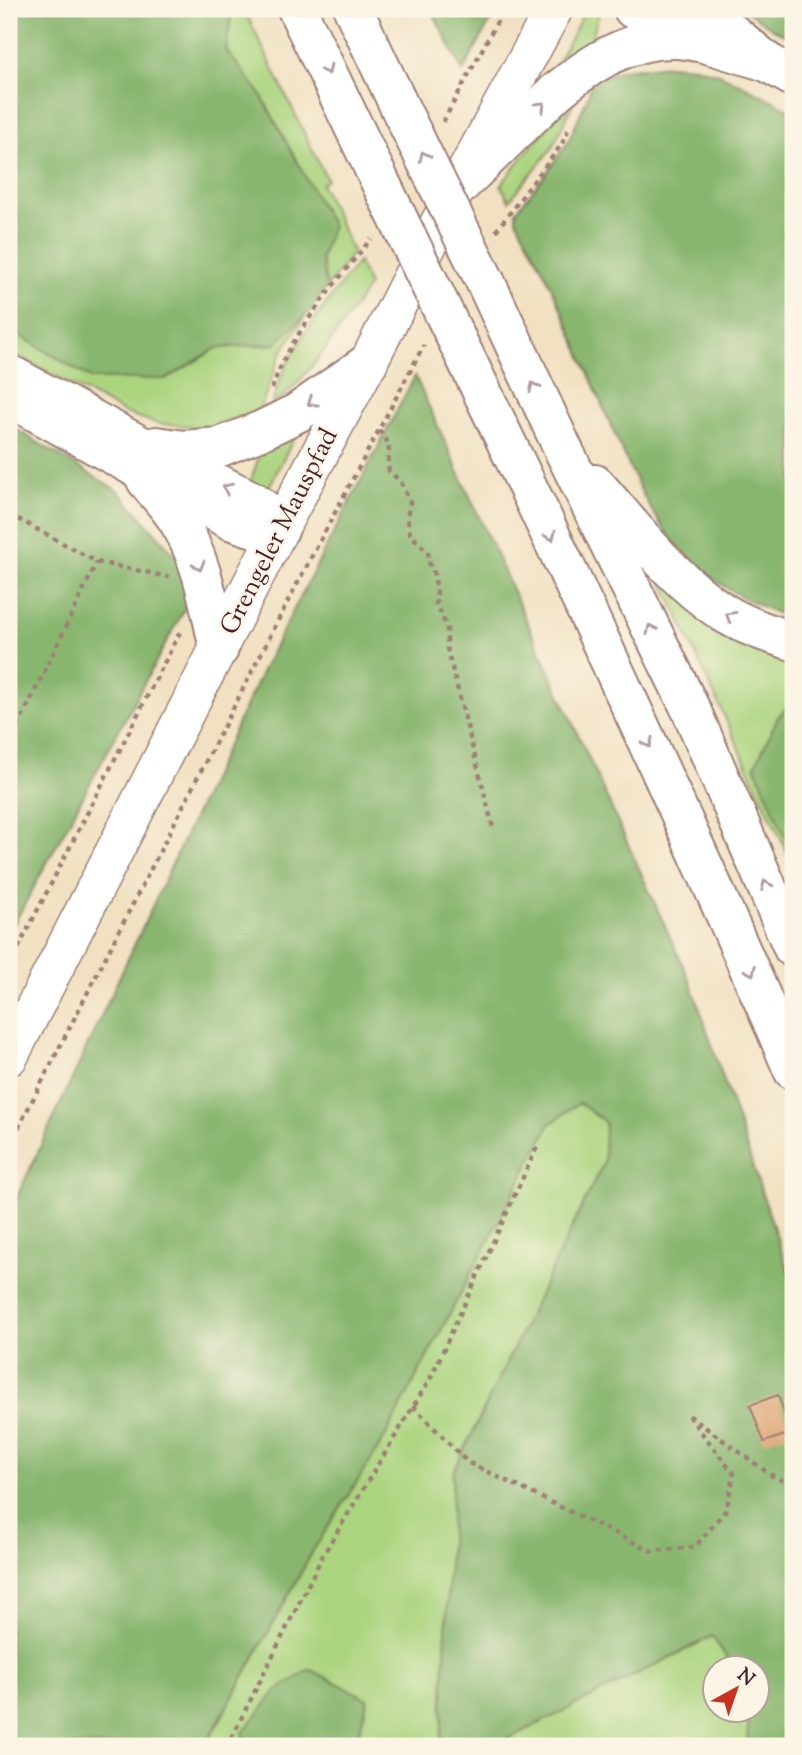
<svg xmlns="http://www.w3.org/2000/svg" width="802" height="1755" font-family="'Sorts Mill Goudy',serif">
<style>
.green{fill:#abd47f;stroke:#7a7a55;stroke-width:2}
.forest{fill:#88b66e;stroke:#696a4c;stroke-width:2}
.building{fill:#dfa97b}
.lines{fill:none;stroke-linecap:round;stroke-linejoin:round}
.secondary-casing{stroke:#9e8076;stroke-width:40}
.highway-casing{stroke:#9e8076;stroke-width:42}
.path{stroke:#9e8076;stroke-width:4.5;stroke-dasharray:5 5;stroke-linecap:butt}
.secondary{stroke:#fff;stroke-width:37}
.highway{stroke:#fff;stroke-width:38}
.highway-bridge-casing{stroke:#9e8076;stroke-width:42;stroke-linecap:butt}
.highway-bridge{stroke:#fff;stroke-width:38}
.oneway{stroke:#ae9aa0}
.labels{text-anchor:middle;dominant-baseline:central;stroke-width:5;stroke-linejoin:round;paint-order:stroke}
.street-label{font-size:26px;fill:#4a1f2b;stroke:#fcf5e5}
</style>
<rect width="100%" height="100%" fill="#fcf5e5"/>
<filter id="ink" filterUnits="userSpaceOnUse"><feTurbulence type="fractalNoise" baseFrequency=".0143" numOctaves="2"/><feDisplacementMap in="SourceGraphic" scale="14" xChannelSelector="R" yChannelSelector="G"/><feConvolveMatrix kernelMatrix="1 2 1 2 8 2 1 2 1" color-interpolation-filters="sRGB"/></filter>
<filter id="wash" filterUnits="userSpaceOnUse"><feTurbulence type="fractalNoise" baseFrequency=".00686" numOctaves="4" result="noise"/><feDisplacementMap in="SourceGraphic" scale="28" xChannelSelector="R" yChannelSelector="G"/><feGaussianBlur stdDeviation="1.57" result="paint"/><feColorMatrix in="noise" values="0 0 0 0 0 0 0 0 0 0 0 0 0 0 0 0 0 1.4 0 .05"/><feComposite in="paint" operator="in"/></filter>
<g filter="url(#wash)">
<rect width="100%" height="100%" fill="#f1e1c2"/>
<path class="green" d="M232,9H244L327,180L321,184L353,252L327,287L321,258L332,226L226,50Z
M586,9H600L589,48L553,71Z
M575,99L552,148L509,201L501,185C524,154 547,125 575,99Z
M358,262L369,285C343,324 309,378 272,406C274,397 276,388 280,380C298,336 330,299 358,262Z
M307,314L281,353L257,417L246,423L241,417L209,427L159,424L125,413L9,351V329L92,379H166L217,348L275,344Z
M302,422L266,493L249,487L263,443Z
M661,579L793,653V701L778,717L793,865Z
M579,1103L605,1122L604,1162L453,1473L441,1746H355L368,1699L242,1733L248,1746H206L314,1549L382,1442L550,1124Z
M713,1636L733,1667L714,1668V1710H749L747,1746H494Z"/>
<path class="forest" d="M9,9H232L226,50L260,93L332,226L321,258L327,287L307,314L275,344L217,348L166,379H92L9,329Z
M431,9H497L463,71Z
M743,9H793V39L773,29Z
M669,65L695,67L722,75L793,111V619C747,602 716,586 682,551C647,515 625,456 605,412C584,363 565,313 541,266C533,250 524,235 516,219V211L545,175L568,142L589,94L591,81L622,70Z
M415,376L691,983L793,1285V1746H747L749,1710H756V1668L733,1667L712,1636L494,1746H441L453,1473L604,1162L605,1122L579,1103L550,1124L382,1442L314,1549L205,1746H9V1214L264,667Z
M9,425L118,491L199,582L9,933Z
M793,701V855L755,766L778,717Z
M310,1669L368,1699L355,1746H248L242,1734L275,1692Z"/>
<g id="blocks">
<path class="building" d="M778,1395L791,1433L764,1442L750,1405Z"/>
</g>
</g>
<g filter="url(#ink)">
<use href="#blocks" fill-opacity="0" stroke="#9e8076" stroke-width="2"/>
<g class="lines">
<defs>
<path id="secondary" d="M9,1057L280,528L368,363L457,188L554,9"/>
<path id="highway" d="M297,9L374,169
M353,9L402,112
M633,9L704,43L767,62
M706,9L713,17L767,62L793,77
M457,188L556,92C590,64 630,37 676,39C685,39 695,42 704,43
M486,283L563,449L692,712L793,948
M457,340C574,581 688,824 793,1070
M9,374L134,442L253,501L272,516L278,523L280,528L251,527L230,520L9,397
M156,446L184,450L220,447L260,431L297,413L368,363
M146,480C156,493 168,505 177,519C202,558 209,604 219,649
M595,484C635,529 673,580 724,613C745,626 769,634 793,641"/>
</defs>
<use href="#secondary" class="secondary-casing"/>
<use href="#highway" class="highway-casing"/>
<path class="path" d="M443,122L504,9
M496,231L562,144L568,130
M272,389C287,339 338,279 371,239
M379,430C395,448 386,451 389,471L401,482L406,494L409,498L410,503L407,518L410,534L428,552L430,567L433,570L437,591L436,604L447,627V648L493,827
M9,514L97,562L169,577
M9,745L97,562
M9,966L180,632
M9,1146L287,603L424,345
M413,1406L467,1462L652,1551L695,1547L726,1510L734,1474L687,1414L771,1475L793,1486
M226,1746L237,1727L323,1555L430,1379L537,1147"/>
<use href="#secondary" class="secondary"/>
<use href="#highway" class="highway"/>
<defs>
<path id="highway-bridge" d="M402,112L486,283
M374,169L457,340"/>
</defs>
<use href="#highway-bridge" class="highway-bridge-casing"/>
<use href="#highway-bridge" class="highway-bridge"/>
</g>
<defs><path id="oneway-chevron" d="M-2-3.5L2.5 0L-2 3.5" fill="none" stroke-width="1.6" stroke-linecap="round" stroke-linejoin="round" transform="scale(1.75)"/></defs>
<g class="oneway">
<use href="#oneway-chevron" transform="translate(327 70) rotate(64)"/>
<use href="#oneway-chevron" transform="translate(541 106) rotate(-44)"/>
<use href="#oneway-chevron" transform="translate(424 156) rotate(-116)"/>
<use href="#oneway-chevron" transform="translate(534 387) rotate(-115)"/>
<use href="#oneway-chevron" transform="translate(312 402) rotate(145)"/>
<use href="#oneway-chevron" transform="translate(227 488) rotate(-154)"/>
<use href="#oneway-chevron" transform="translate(551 536) rotate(65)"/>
<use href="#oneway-chevron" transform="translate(199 566) rotate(74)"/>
<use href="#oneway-chevron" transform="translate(730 616) rotate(-150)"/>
<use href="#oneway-chevron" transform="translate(651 629) rotate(-116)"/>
<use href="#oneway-chevron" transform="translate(648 743) rotate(65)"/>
<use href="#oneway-chevron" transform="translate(766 885) rotate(-113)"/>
<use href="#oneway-chevron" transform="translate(751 971) rotate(67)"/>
</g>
</g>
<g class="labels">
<g class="street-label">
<text transform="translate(280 532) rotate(-63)">Grengeler Mauspfad</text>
</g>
</g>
<rect width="802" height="1755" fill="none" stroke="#fcf5e5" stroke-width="35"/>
<g transform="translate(736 1689) rotate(40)"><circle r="33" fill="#fcf5e5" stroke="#b59f9b" stroke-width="2"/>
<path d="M0-5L12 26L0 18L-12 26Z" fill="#c8321e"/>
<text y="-10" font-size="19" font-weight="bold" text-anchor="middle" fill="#4a1f2b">N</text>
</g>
</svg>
